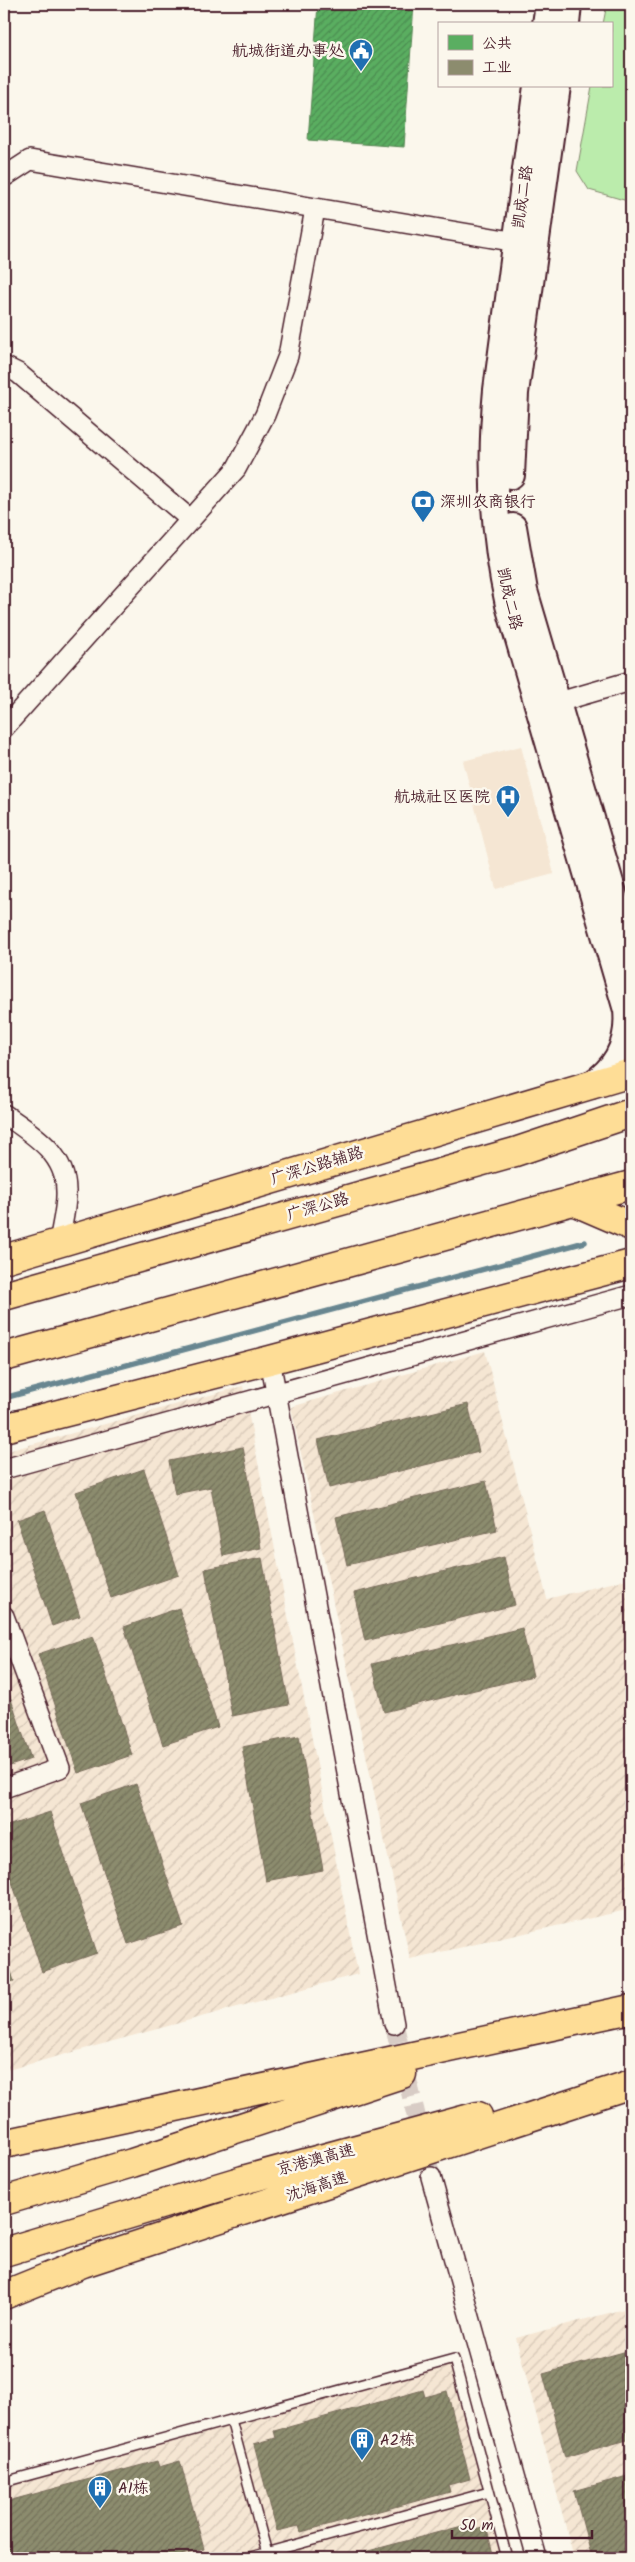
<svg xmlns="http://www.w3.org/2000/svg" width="635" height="2562" font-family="Kalam,'LXGW WenKai TC',sans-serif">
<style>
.built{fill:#f5e6d3}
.industrial{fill:url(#industrial-furrows)}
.park{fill:#bbecac;stroke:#82866c}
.public{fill:url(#public-hatch);stroke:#558351}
.industry{fill:url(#industry-hatch);stroke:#786b5a}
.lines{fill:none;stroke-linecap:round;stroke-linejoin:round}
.stream{stroke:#678690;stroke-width:5.5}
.street-tunnel{stroke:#d8ccc5;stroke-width:19;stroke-dasharray:19 9;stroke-linecap:butt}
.lane-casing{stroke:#4a1f2b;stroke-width:12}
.street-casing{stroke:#4a1f2b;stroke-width:22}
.secondary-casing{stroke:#4a1f2b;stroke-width:30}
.primary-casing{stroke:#4a1f2b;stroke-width:31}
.highway-casing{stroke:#4a1f2b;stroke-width:31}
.lane{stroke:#fbf7ec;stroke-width:9}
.street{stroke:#fbf7ec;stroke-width:19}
.secondary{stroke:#fbf7ec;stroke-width:26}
.primary{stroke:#fedd96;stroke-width:28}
.highway{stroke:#fedd96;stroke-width:28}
.labels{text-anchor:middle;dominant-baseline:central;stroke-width:5;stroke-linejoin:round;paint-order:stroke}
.poi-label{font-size:16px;fill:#4a1f2b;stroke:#fbf7ec;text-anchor:start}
.street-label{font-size:16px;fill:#4a1f2b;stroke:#fbf7ec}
</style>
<defs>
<pattern id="industrial-furrows" width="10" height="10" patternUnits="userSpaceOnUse" patternTransform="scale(1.25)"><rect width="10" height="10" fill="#f5e6d3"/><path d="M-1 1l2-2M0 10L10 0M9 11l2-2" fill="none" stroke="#d4c5b5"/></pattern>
<pattern id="public-hatch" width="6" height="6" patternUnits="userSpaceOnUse" patternTransform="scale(1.25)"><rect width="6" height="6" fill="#5aae61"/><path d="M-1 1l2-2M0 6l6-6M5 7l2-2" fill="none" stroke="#4c8d50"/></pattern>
<pattern id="industry-hatch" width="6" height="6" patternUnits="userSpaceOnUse" patternTransform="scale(1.25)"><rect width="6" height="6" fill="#8c8c6e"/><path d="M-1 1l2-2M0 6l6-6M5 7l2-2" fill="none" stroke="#74725b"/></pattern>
</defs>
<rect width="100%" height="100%" fill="#fbf7ec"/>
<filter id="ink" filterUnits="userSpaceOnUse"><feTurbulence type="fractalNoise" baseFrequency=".02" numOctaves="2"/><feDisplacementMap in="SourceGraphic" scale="10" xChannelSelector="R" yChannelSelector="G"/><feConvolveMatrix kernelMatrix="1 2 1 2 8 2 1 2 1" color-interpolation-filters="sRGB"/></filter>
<g filter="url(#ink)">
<path class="built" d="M521,746L554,874L496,889L463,761Z"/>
<path class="industrial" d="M485,1351L547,1599L631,1578V1909L410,1959L291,1407Z
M243,1386L358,1974L4,2071V1452Z
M631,2307V2558H574L516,2338Z
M459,2354L514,2558H4V2478Z"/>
<path class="park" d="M607,4H631V202L589,190L577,171L592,86H611V24H603Z"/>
<path class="public" d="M318,4H414L404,147L308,140Z"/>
<path class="industry" d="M468,1404L479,1452L329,1488L318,1440Z
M243,1447L261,1548L223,1556L211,1487L175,1494L169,1461Z
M144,1469L179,1575L111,1598L76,1492Z
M486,1481L497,1530L347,1565L336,1517Z
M45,1510L80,1616L52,1626L17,1520Z
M504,1557L515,1605L365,1641L354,1593Z
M262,1558L289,1705L232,1716L205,1569Z
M179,1608L218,1727L163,1745L124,1627Z
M522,1628L533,1676L384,1712L372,1664Z
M93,1636L132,1755L78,1773L38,1654Z
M4,1678L31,1759L4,1768Z
M299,1736L323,1870L266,1881L242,1747Z
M136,1784L183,1926L128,1944L81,1803Z
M50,1812L97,1953L42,1972L4,1858V1827Z
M4,1950L14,1981L4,1984Z
M631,2350V2439L565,2457L543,2374Z
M423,2390L425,2397L447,2391L470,2479L448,2485L450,2492L301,2532L299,2526L277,2531L254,2444L276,2438L274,2431Z
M157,2461L159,2467L180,2461L204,2549L182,2555L183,2558H4V2510L10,2508L8,2501Z
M631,2475V2558H592L574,2491Z
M462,2526L464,2532L486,2526L494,2558H342Z"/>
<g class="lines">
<path class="stream" d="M4,1398L585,1242"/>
<path class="street-tunnel" d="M394,2024L431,2177"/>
<defs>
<path id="lane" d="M231,2420L268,2557
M4,2482L454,2359L507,2558
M247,2558L489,2492"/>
<path id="street" d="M4,177L30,160L529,244
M4,366L18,373L191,520
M545,706L631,681
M4,728L236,469L265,415L288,356L315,209
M4,1114C31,1133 66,1153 66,1191C67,1208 61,1227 59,1244
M270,1360L394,2024
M4,1469L631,1295
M4,1616L60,1768L4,1788
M431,2177L537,2558"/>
<path id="secondary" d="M546,24L549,4
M566,24L568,4
M537,86L497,390C490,463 493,533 509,605L627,1010C630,1042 618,1068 591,1085
M511,475L515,393L557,86
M513,527L524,591L631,954"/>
<path id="primary" d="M4,1259L631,1073
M4,1428L270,1360L631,1264"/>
<path id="highway" d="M573,1201L631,1226
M4,1296L515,1152L631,1113
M4,1357L631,1185
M4,2144L631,2009
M4,2201L132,2163L402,2074
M4,2252L243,2180L478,2116
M4,2295L83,2263L631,2084"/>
</defs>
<use href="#lane" class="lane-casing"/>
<use href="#street" class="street-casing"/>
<use href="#secondary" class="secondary-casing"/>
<use href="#primary" class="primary-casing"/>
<use href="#highway" class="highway-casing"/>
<use href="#lane" class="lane"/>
<use href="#street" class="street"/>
<use href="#secondary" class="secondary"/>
<use href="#primary" class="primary"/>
<use href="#highway" class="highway"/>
</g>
</g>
<defs>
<symbol id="civic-pin" viewBox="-11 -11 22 30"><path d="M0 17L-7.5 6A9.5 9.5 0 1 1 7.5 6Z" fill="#1f6fb2" stroke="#fbf7ec"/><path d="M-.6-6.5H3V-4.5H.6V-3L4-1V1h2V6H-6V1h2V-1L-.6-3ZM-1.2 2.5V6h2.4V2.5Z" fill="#fff"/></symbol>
<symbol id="bank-pin" viewBox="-11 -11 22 30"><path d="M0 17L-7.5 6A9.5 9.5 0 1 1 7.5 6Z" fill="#1f6fb2" stroke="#fbf7ec"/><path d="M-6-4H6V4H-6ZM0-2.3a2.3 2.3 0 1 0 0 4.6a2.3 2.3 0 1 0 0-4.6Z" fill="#fff"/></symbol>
<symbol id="hospital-pin" viewBox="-11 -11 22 30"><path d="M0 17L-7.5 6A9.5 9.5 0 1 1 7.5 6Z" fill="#1f6fb2" stroke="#fbf7ec"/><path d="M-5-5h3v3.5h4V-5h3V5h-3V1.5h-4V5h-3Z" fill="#fff"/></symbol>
<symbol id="building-pin" viewBox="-11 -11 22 30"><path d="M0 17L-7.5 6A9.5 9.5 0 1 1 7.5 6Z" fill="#1f6fb2" stroke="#fbf7ec"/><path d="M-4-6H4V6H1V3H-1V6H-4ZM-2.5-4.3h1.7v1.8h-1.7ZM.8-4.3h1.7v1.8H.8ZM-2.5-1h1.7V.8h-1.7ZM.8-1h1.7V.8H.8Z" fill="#fff"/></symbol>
</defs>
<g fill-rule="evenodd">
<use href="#civic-pin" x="347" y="37" width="28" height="38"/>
<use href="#bank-pin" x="409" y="488" width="28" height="38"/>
<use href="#hospital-pin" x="494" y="783" width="28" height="38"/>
<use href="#building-pin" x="348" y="2426" width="28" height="38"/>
<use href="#building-pin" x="86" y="2474" width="28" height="38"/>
</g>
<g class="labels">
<g class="poi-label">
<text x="344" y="51" text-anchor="end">航城街道办事处</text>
<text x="440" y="502">深圳农商银行</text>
<text x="490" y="797" text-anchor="end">航城社区医院</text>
<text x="380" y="2440">A2栋</text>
<text x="118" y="2488">A1栋</text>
</g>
<g class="street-label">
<text transform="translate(523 197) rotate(-82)">凯成二路</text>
<text transform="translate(509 599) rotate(77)">凯成二路</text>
<text transform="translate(317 1166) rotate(-17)">广深公路辅路</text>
<text transform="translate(318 1207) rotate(-16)">广深公路</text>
<text transform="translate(316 2160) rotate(-15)">京港澳高速</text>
<text transform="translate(317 2187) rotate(-18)">沈海高速</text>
</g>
</g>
<rect width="635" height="2562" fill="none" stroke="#fbf7ec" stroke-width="20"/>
<rect x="10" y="10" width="615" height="2542" fill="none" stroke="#4a1f2b" stroke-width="2" filter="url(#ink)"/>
<rect x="438" y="22" width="175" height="65" fill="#fbf7ec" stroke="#b4a19f"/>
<rect x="448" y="35" width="25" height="15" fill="#5aae61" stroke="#b4a19f"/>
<text x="482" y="48" font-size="15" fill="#4a1f2b">公共</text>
<rect x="448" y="60" width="25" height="15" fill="#8c8c6e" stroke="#b4a19f"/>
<text x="482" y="72" font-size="15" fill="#4a1f2b">工业</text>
<path d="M452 2530v8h140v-8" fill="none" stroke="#4a1f2b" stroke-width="2.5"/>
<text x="460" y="2530" font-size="15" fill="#4a1f2b" stroke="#fbf7ec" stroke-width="4" paint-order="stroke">50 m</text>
</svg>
